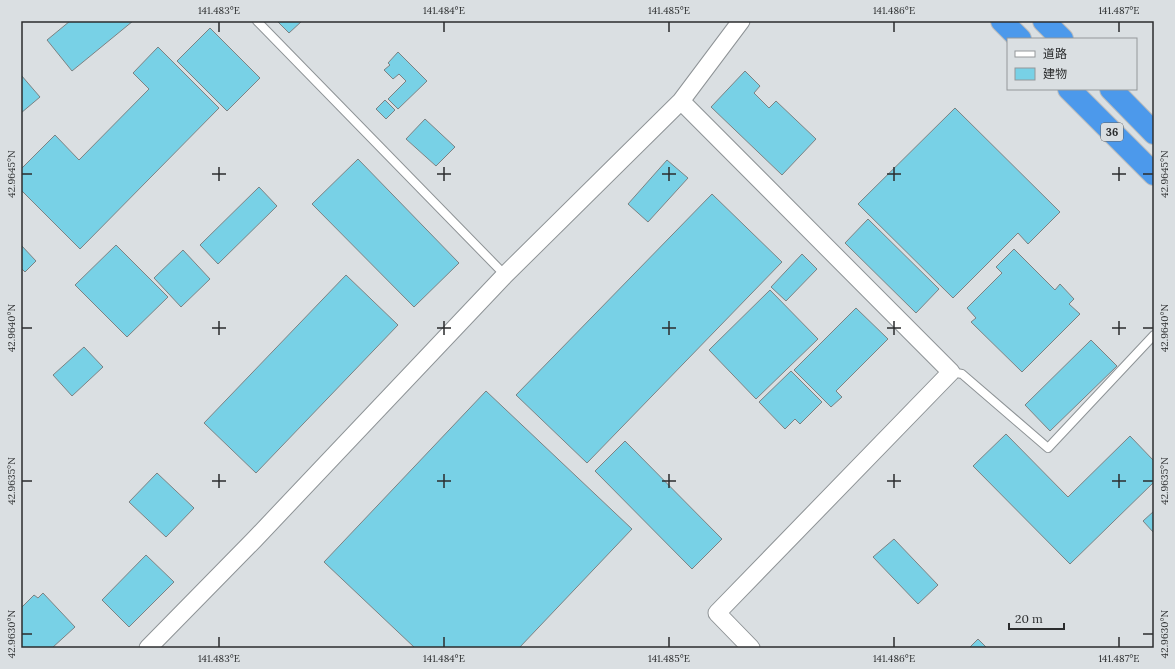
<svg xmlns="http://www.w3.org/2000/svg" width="1175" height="669" font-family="Lora,'Noto Sans JP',serif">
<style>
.building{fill:#78d1e6;stroke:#7c8283}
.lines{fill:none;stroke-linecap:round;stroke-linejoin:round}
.lane-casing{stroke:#8e9396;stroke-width:10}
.street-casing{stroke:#8e9396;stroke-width:19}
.highway-casing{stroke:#bbbcbc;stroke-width:24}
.lane{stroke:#fff;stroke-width:8}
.street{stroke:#fff;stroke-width:17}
.highway{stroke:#4c99eb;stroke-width:22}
.ticks{fill:none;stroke:#2b2d2e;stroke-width:1.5}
.labels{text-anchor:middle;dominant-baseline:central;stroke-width:3.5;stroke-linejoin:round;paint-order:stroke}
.shield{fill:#dadfe2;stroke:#606264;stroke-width:1}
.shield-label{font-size:11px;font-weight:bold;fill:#2b2d2e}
.neatline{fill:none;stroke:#2b2d2e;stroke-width:1.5}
.ticks-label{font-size:10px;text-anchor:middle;fill:#2b2d2e}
</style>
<rect width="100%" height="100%" fill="#dadfe2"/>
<path class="building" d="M70,21H133L72,71L47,40Z
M277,21H302L289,33Z
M210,28L260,78L227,111L177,61Z
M158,47L219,108L80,249L21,190V169L55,135L79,160L149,89L133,73Z
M398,52L427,81L398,109L388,99L406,81L399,74L393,79L384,70L390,65L388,63Z
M745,71L760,86L754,93L769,108L776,101L816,139L782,175L711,107Z
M21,75L40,97L21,113Z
M385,100L395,110L386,119L376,109Z
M955,108L1060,212L1028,244L1018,233L953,298L858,204Z
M425,119L455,147L436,166L406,139Z
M358,159L459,263L414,307L312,204Z
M667,160L688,178L648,222L628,204Z
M259,187L277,206L218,264L200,245Z
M712,194L782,262L587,463L516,395Z
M868,219L939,289L916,313L845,243Z
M21,245L36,261L25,272L21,268Z
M116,245L168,297L127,337L75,285Z
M1014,249L1055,290L1060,284L1074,299L1069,304L1080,314L1022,372L971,322L976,318L967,308L1002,273L996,267Z
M183,250L210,279L181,307L154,278Z
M802,254L817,269L786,301L771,287Z
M346,275L398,325L256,473L204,423Z
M770,290L818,339L756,399L709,350Z
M856,308L888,339L836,391L842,397L831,407L794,370Z
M1091,340L1117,366L1050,431L1025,405Z
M84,347L103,367L72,396L53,375Z
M791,371L822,402L800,424L795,419L785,429L759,402Z
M486,391L632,529L519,648H415L324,562Z
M1006,434L1068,497L1130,436L1154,461V482L1070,564L973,466Z
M625,441L722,539L692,569L595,471Z
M157,473L194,508L166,537L129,502Z
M1154,511V533L1143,521Z
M894,539L938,585L918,604L873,557Z
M146,555L174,582L129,627L102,600Z
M43,593L75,627L52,648H21V608L34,595L38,598Z
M978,639L987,648H969Z"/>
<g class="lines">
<defs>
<path id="lane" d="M257,21L505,275
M951,372L962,374L1048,448L1154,335"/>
<path id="street" d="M681,101L951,372L717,613L751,648
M148,648L254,540L505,275L681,101L741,21"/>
<path id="highway" d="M1002,21L1020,39
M1044,21L1062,39
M1069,89L1154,174
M1111,89L1154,133"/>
</defs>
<use href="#lane" class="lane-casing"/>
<use href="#street" class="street-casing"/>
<use href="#highway" class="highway-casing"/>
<use href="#lane" class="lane"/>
<use href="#street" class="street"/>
<use href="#highway" class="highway"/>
</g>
<path class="ticks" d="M219,22V32M444,22V32M669,22V32M894,22V32M1119,22V32M219,167V181M444,167V181M669,167V181M894,167V181M1119,167V181M22,174H32M212,174H226M437,174H451M662,174H676M887,174H901M1112,174H1126M1143,174H1153M219,321V335M444,321V335M669,321V335M894,321V335M1119,321V335M22,328H32M212,328H226M437,328H451M662,328H676M887,328H901M1112,328H1126M1143,328H1153M219,474V488M444,474V488M669,474V488M894,474V488M1119,474V488M22,481H32M212,481H226M437,481H451M662,481H676M887,481H901M1112,481H1126M1143,481H1153M22,634H32M1143,634H1153M219,637V647M444,637V647M669,637V647M894,637V647M1119,637V647"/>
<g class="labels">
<rect class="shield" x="1101" y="123" width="22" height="18" rx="3"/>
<g class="shield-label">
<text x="1112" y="132">36</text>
</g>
</g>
<rect width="1175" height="669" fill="none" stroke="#dadfe2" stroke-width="44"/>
<rect x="1007" y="38" width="130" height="52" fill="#dadfe2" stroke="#94989a"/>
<rect x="1015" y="51" width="20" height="6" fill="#ffffff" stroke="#94989a"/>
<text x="1043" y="58" font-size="12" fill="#2b2d2e">道路</text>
<rect x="1015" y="68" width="20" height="12" fill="#78d1e6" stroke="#94989a"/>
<text x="1043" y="78" font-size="12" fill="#2b2d2e">建物</text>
<path d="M1009 623v6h55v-6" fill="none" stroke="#2b2d2e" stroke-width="2"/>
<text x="1015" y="623" font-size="12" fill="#2b2d2e" stroke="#dadfe2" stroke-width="3" paint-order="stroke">20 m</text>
<rect x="22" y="22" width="1131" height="625" class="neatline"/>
<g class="ticks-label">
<text x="219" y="14">141.483°E</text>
<text x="444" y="14">141.484°E</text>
<text x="669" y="14">141.485°E</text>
<text x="894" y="14">141.486°E</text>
<text x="1119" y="14">141.487°E</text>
<text transform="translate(11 174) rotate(-90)" y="4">42.9645°N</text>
<text transform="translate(1164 174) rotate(-90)" y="4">42.9645°N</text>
<text transform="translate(11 328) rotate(-90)" y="4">42.9640°N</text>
<text transform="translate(1164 328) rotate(-90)" y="4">42.9640°N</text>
<text transform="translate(11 481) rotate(-90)" y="4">42.9635°N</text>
<text transform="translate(1164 481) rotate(-90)" y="4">42.9635°N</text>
<text transform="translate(11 634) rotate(-90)" y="4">42.9630°N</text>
<text transform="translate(1164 634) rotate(-90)" y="4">42.9630°N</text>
<text x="219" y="662">141.483°E</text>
<text x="444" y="662">141.484°E</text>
<text x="669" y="662">141.485°E</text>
<text x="894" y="662">141.486°E</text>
<text x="1119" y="662">141.487°E</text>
</g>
</svg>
